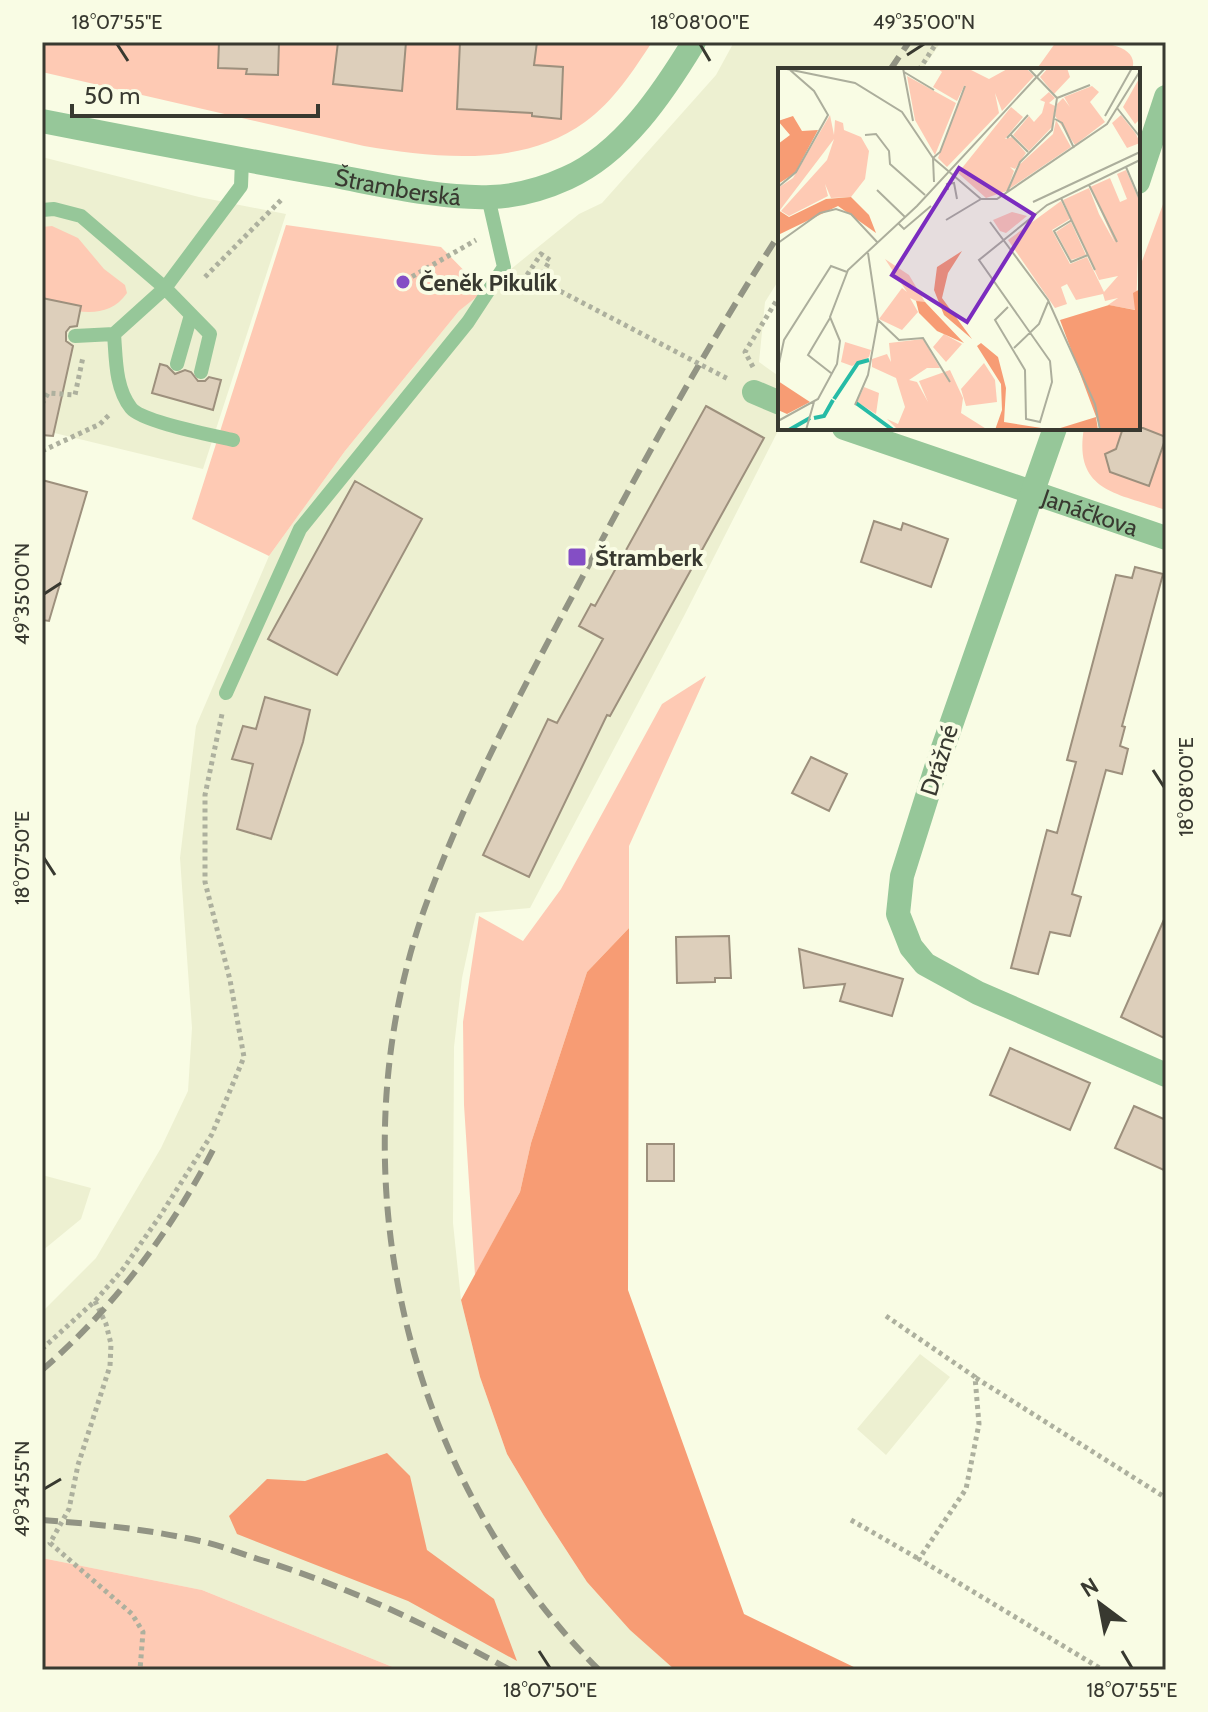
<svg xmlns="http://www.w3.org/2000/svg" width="1208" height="1712" font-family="Cabin,sans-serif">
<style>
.built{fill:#edf0d1}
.green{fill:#fecab4}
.forest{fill:#f79c74}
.building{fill:#ddcfbb;stroke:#9d907d;stroke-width:2}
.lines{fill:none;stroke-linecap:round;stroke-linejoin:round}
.path{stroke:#adb09e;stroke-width:5;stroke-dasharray:4 4;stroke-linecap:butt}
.lane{stroke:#96c799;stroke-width:14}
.street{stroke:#96c799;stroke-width:24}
.rail{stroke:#929484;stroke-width:6;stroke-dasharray:16 8;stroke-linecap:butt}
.path-bridge{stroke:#adb09e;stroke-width:5;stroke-dasharray:4 4;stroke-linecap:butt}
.ticks{fill:none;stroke:#383930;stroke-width:3}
.poi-dot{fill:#844ec5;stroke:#f9fce4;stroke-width:3}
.labels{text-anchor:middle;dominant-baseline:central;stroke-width:8;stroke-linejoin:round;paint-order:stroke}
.street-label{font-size:24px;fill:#383930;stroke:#f9fce4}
.poi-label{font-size:24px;font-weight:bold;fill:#383930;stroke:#f9fce4;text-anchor:start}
.inset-river{fill:none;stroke:#26bba6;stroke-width:4}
.inset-road{fill:none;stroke:#acae9c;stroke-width:2}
.view{fill:#7b2cbf;fill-opacity:0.15;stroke:#7b2cbf;stroke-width:4}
.inset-edge{fill:none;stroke:#383930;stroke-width:4}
.neatline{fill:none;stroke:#383930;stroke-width:3}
.ticks-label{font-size:20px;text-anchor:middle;fill:#383930}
</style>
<rect width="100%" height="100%" fill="#f9fce4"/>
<path class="built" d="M734,42H941L922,70H780V278L765,302L759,362L780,377V427L684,616L530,908L476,913L462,978L454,1047L453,1223L461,1300L480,1377L507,1454L544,1516L587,1582L630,1629L675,1670H400L202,1590L42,1558V1312L96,1258L161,1148L188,1091L192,1028L180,858L196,726L269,556L345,451L459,311L579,214L602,203L716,75Z
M42,157L199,197L286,214L203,469L42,430Z
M42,1175L91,1188L81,1219L42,1251Z
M920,1354L950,1377L886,1455L857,1429Z"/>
<path class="green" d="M42,42H652C633,71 614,101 585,122C522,168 436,158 364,146L42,72Z
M1056,42C1074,42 1143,37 1132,70H1036Z
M1166,196V510C1118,493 1073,492 1084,428H1138V272Z
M286,225L441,247L484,291L459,311L345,451L269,556L192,519Z
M52,226L78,238L104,269L125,285L127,293C106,323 72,310 42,304V227Z
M706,676L629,846V928L587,972L531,1143L520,1192L475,1275L464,1105L463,1022L479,916L523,941L561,889L662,704Z
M42,1558L202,1590L400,1670H42Z"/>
<path class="forest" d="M629,928L628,1290L744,1614L860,1670H675L630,1630L587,1582L544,1516L507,1454L480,1377L461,1300L520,1192L531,1143L587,972Z
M387,1453L410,1476L427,1550L494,1599L517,1661L408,1601L237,1534L229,1516L267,1479L305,1481Z"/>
<path class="building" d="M219,42H279L278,75L246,74L247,69L218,68Z
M338,42H406L402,91L333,84Z
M460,42H537L534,65L563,67L561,119L532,116V113L457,109Z
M42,298L81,306L77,326L70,327L66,332V341L73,346L53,436L42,435Z
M160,364L167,366L175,374L185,370L191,372L198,381H205L209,377L221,380L213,410L152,393Z
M706,406L764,438L610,716L607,715L529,877L483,855L548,719L557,723L603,639L579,626L591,604L595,606Z
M1123,428H1143L1166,437L1149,486L1110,472L1105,454L1116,449Z
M42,480L87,492L49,621L42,620Z
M355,481L422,519L337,675L268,639Z
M874,521L901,530L903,523L948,539L931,587L861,562Z
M1135,567L1163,574L1122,726L1125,727L1120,746L1128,749L1122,774L1106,770L1072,894L1081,897L1070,936L1050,932L1038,974L1011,968L1047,830L1057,833L1076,762L1067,760L1116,575L1132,578Z
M265,697L310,710L303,742L271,839L237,829L253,764L232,759L243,726L256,729Z
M811,757L847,774L829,811L792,793Z
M1166,915V1039L1121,1017Z
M729,936L731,978H715V982L677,983L676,937Z
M799,949L903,979L892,1016L840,1001L845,984L804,988Z
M1010,1048L1090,1083L1070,1130L990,1095Z
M1134,1106L1166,1120V1171L1115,1148Z
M647,1144H674V1181H647Z"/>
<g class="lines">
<path class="path" d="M919,70L937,42
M527,275L541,254L550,260L539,280
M205,277L283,198
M408,279L399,277L397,285L405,287L408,285V279L476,240
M753,367L745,352L780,295
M42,404L48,393L75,395L83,357
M42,451L100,424L110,414
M95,1301L106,1324L111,1344L110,1366L78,1465L69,1509L50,1543L132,1614L143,1632L140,1670
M886,1316L975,1377L979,1424L966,1489L919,1559L1103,1670
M42,1349L95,1301L123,1269L160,1216L212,1134L244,1057L230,980L205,882V795L222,714
M976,1378L1166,1498
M851,1520L919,1559"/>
<path class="lane" d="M42,210L54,209L81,216L165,288L210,334L201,372
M114,334C116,358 115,388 131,408C142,422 212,435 233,440
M75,336L114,334L165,288L241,186L242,160
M177,364L191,315
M226,693L300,529L468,322L504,267L488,197"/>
<g class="street">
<path id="s1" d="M42,121C139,140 237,159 335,176C383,185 442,199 491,197C518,196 543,189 567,178C623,153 663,93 694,42"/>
<path d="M1138,182L1166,97"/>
<path d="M754,392L780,403"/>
<path id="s2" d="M844,428L1166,538"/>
<path d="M1055,428L937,765L902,876L898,914L911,947L925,964L978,993L1166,1075"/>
</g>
<path class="rail" d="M890,70L909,42
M42,1370C114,1308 172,1230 215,1146
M42,1520C95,1524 147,1529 200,1541C219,1545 239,1553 258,1559C347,1586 428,1625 510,1670
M599,1670C404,1476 333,1170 424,910C463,800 519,696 574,593C638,471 705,348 780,233"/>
<path class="path-bridge" d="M539,280L730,380"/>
</g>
<path class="ticks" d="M117,44L128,61M700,44L710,61M907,55L924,44M44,594L61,583M1153,770L1164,787M44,858L55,875M44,1489L61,1479M539,1651L550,1668M1122,1651L1132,1668"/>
<g class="poi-dot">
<circle cx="403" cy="282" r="8"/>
<rect x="567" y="547" width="20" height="20" rx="4"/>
</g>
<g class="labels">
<g class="street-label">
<text stroke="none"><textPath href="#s1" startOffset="362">Štramberská</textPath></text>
<text stroke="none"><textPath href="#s2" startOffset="260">Janáčkova</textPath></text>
<text transform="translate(939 760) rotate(-72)">Drážné</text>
</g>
<g class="poi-label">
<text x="419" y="282">Čeněk Pikulík</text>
<text x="595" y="557">Štramberk</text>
</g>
</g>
<g transform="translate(778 68)">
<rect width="362" height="362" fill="#f9fce4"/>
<path d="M159,0H189L211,11L231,0H248L256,8L224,43L217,25L221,45L169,99L160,90L187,16L179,33L155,19L164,4ZM270,0H289L292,9L276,26L262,9ZM129,8L178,35L157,87L137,52ZM362,9V51L357,56L345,39ZM314,18L321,24L312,34L327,54L297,77L277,48L279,36L285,30L292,39L286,29ZM271,24L277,30L271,35L277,38L274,59L251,83L235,67L251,48L256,54L264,45L267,34L262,32ZM233,39L245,49L227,71L234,69L248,85L237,101L232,99L236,103L229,123L208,130L180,105ZM52,47L56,67L57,52L65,55L66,62L83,69L91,83L87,111L73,129L53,130L47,116L50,128L11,148L3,143L49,92L56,71L2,142L0,120L15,110ZM343,47L358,66L362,75L349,80L334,55ZM278,52L293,79L231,121L240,98L275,66ZM348,102L362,134L358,242L330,237L340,230L327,233L325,226L298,232L289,216L283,219L289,236L277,240L230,172L283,133L292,151L274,162L292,196L309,189L326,224L340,208L321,212L285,132L311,120L321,146L337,175L312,119L332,110L342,134L349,131L339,106ZM234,144L249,148L228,165L222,163L215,152ZM293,154L308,187L293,192L278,164ZM107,191L131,207L150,239L132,230L140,244L124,262L101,251L124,220L129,224ZM166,266L184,276L168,294L155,279ZM145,271L162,300H149L131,312L139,314L150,334L141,313L172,302L185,330L183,345L210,362H120L109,351L120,356L127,339L118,310L94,299V291L109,286L113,294L111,275ZM67,274L93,282L91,289L74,298L63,294ZM206,295L217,312L219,334L188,338L183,321ZM86,319L101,325L98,346L79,334Z" fill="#fecab4"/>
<path d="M15,48L24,63L40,62L17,105L0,116V76L12,67L0,53ZM73,129L91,147L98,165L60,138L0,167V142L11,149L48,131ZM184,183L170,205L164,230L194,271L166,247L156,222L159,199ZM362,221V362H323L282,252L331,237L357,242L355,225ZM138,233L147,234L186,275L159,263L141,245ZM203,275L220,289L228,320L226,354L276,362L318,349L320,362H217L224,342L223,316L199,278ZM0,313L32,334L9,346L0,342Z" fill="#f79c74"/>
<path class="inset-river" d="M56,331L80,295L91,292M78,335L115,362M36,350L46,348L55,332M11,362L32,350"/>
<path class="inset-road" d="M4,0L77,15L124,44L155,90L156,114M125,0L135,53M250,0L279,30L312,17M126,4L156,22M339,40L362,69M327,48L354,0M277,51L284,55L296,80M232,66L250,84M87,67L98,66L111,83L112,96L147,127M229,70L250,47M155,90L203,131H219L329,56L362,3M155,90L162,84L187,18M348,99L362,132M311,117L339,174M0,119L18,104L50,47L36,23L12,2M99,122L127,149M170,122L169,116L176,115L179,131M229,124L242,94L274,62L279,30M283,130L317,202M255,134L362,84M168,152L203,131M294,152L276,163L293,194L310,187M212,154L270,232L317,336L322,362M120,155L126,161L153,138M0,175L42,145L58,141L73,146L100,175M230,239L217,252L247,302L248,351L262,354L274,314L272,293L201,192L269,137L362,92M52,250L30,287L53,305M100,252L121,272L145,270L172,314M236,280L261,256L270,234M0,300L6,272L53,198L69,204M77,337L90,307L100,252L90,185M0,353L40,331L59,296L62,273L52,249L70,202L139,138L267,0M28,362L36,334"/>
<path class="view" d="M181,100L256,147L189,254L114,207Z"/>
<rect width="362" height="362" class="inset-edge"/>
</g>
<rect width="1208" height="1712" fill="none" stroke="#f9fce4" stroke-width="88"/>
<g transform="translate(1100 1604) rotate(328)" stroke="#f9fce4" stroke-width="6" paint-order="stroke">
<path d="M0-6L14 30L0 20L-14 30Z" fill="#383930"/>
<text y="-12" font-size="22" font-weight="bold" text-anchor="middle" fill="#383930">N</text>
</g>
<path d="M72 104v12h246v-12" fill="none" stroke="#383930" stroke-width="4"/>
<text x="84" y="104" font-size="24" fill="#383930" stroke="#f9fce4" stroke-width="6" paint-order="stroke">50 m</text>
<rect x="44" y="44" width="1120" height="1624" class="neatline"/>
<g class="ticks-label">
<text x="117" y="29">18°07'55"E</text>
<text x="700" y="29">18°08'00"E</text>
<text x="924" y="29">49°35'00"N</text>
<text transform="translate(22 594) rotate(-90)" y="7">49°35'00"N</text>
<text transform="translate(1186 787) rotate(-90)" y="7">18°08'00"E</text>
<text transform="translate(22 858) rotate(-90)" y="7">18°07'50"E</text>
<text transform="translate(22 1489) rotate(-90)" y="7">49°34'55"N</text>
<text x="550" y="1697">18°07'50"E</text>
<text x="1132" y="1697">18°07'55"E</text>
</g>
</svg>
